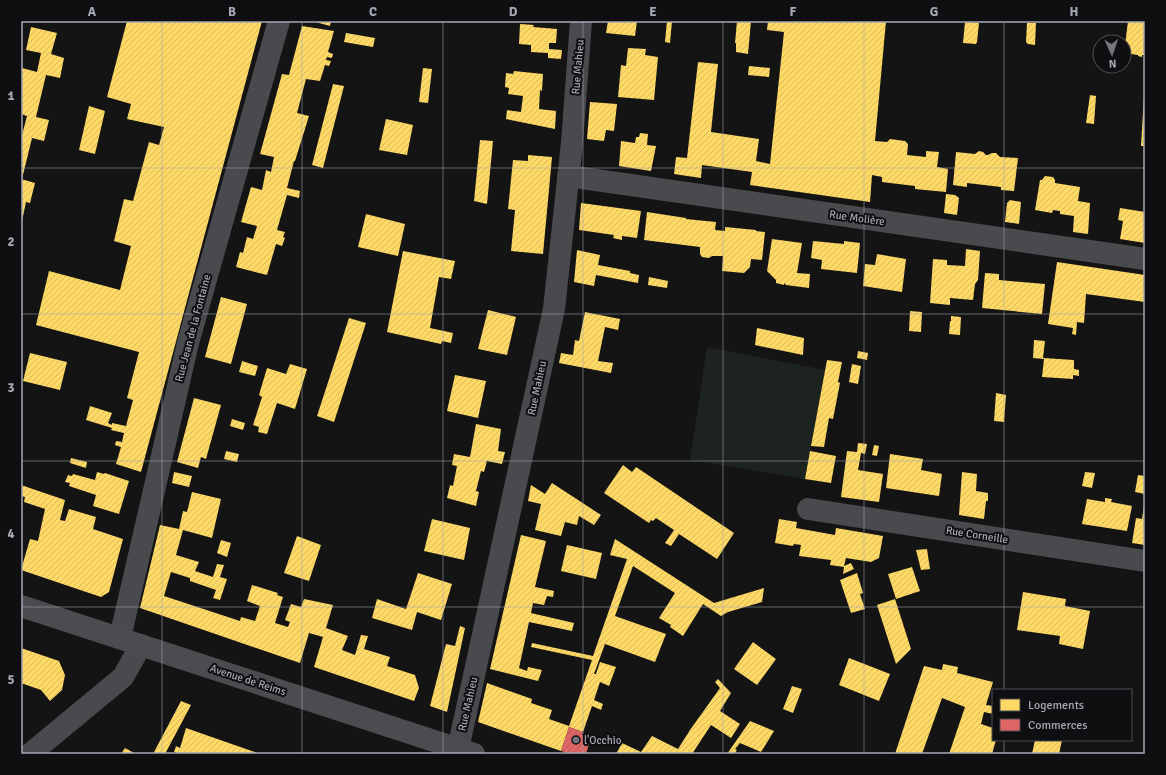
<svg xmlns="http://www.w3.org/2000/svg" width="1166" height="775" font-family="Signika,sans-serif">
<style>
.green{fill:#1d231e}
.homes{fill:url(#homes-hatch)}
.shops{fill:url(#shops-hatch)}
.lines{fill:none;stroke-linecap:round;stroke-linejoin:round}
.minor{stroke:#494a4d;stroke-width:22}
.major{stroke:#4b4c4f;stroke-width:22}
.grid{fill:none;stroke:#a5a9b5;stroke-width:1;stroke-opacity:0.55}
.poi-dot{fill:#72757d;stroke:#0f0e10;stroke-width:1.5}
.labels{text-anchor:middle;dominant-baseline:central;stroke-width:4;stroke-linejoin:round;paint-order:stroke}
.street-label{font-size:11px;fill:#a5a9b5;stroke:#0f0e10}
.poi-label{font-size:11px;fill:#a5a9b5;stroke:#0f0e10;text-anchor:start}
.neatline{fill:none;stroke:#a5a9b5;stroke-width:1.5}
.grid-label{font-size:13px;text-anchor:middle;font-weight:bold;fill:#a5a9b5}
</style>
<defs>
<pattern id="homes-hatch" width="6" height="6" patternUnits="userSpaceOnUse"><rect width="6" height="6" fill="#ffd966"/><path d="M-1 1l2-2M0 6l6-6M5 7l2-2" fill="none" stroke="#d6b85c"/></pattern>
<pattern id="shops-hatch" width="6" height="6" patternUnits="userSpaceOnUse"><rect width="6" height="6" fill="#e06666"/><path d="M-1 1l2-2M0 6l6-6M5 7l2-2" fill="none" stroke="#b4595a"/></pattern>
</defs>
<rect width="100%" height="100%" fill="#141414"/>
<path class="green" d="M707,347L825,370L805,479L690,460Z"/>
<path class="homes" d="M127,21H262L141,472L116,464L121,447L115,445L116,441L122,442L124,433L111,430L112,428L86,420L90,406L112,413L108,423L112,425V423L126,426L133,400L127,398L139,352L36,325L49,271L120,290L131,246L114,241L124,199L133,201L149,142L159,145L164,127L127,119L131,104L107,97Z
M312,21H331L330,26Z
M608,21H637L635,36L606,33Z
M667,21H672L670,43L665,42Z
M737,21H751L748,54L736,52V43H735Z
M768,21H886L875,141L887,142L890,139L905,141L908,144L907,155L926,157V151L939,152L937,167L948,169L946,192L915,189V186L882,182V177L872,175L870,202L750,185L752,172L702,165L701,178L674,174L676,157L687,158L698,62L718,64L711,132L759,139L756,161L770,164L784,32L767,30Z
M1128,21H1145V55H1142V57L1138,56V55L1124,53Z
M965,22L979,23L977,42L976,44L963,43Z
M1027,23H1036L1035,45L1028,44L1026,42Z
M520,24L534,25L533,27L557,29L556,43H549V49L562,50L561,59L548,58V53L531,52V45L519,44Z
M302,26L334,31L328,52L333,54L332,58L327,57L326,60L331,61L329,66L325,65L320,81L306,79L297,113L309,116L295,161H294L287,188L300,191L299,198L287,195L277,230L285,232L283,237L285,238L282,246L276,244L267,275L236,267L240,252L243,253L247,237L253,239L257,226L241,222L251,187L262,190L266,170L271,172L274,157L260,154L282,74L289,75Z
M31,27L57,33L51,54L64,58L60,78L46,75L36,117L49,120L44,141L32,138L22,179L21,134L22,135L27,116L21,114V71L22,68L37,72L41,53L26,50Z
M346,33L375,38L373,47L344,42Z
M628,48L646,49L645,55L658,57L654,100L618,97L621,65L626,66Z
M749,66L770,68L769,77L748,75Z
M423,68L432,69L428,103L419,102Z
M514,71L543,74L542,91L540,90L539,109L556,111L555,129L506,119L507,110L521,112L523,96L508,94L509,88L505,87L506,73L513,74Z
M333,84L344,86L323,168L312,165Z
M1090,95L1096,96L1094,124L1086,123Z
M1144,96H1145V146H1141Z
M590,102L617,104L614,131L606,130L604,141L587,139Z
M89,106L105,111L95,154L79,150Z
M386,119L413,125L407,155L379,150Z
M640,133L648,134L647,145L656,146L651,171L619,166L621,141L635,143L636,137H639Z
M480,140L493,141L487,204L474,201Z
M979,151L983,152L986,155H988L992,153H996L1000,157L1018,158L1014,191L1001,190V187L967,183V187L953,185L956,152L975,154Z
M528,155L552,157L543,254L511,251L515,210L508,209L513,160L528,161Z
M1045,176L1053,177L1055,180V183L1080,187L1078,201L1090,203L1088,234L1073,232L1074,216L1060,214V211L1053,210L1052,213L1035,210L1040,180H1042Z
M21,179L35,183L30,203L26,202L22,221Z
M946,194L955,195L959,198L957,215L944,213Z
M1010,200L1021,202L1019,224L1005,222L1007,203Z
M581,203L641,211L637,238L622,236V240L613,238L614,235L579,230Z
M1120,208L1145,212V243L1120,239L1123,221L1118,220Z
M647,212L686,218V219L716,222L715,230L725,231V227L756,230V231L765,232L762,260L751,259L750,267L744,273L722,271L723,256H712L709,258L702,257L700,254V247L644,240Z
M366,214L405,224L398,256L358,247Z
M772,239L802,243L797,273L810,274L809,288L786,285L784,283V285L776,283V280L767,271Z
M813,241L844,244V241L860,243L857,273L821,269L822,260L811,258Z
M966,249L980,251L978,280L975,284L973,300L950,298V305L930,303L933,259L947,260V265L965,266Z
M577,250L600,255L598,265L630,271V273L639,275L638,283L596,275L594,286L574,282Z
M403,251L455,261L451,279L439,277L430,328L453,333L451,343L442,341L441,344L387,332Z
M877,254L906,259L902,292L863,286L865,264L875,265Z
M1057,262L1145,275V302L1086,294L1084,323L1077,322L1076,335L1072,334L1073,328L1048,324Z
M985,273L999,274V280L1045,284L1042,314L982,308Z
M649,277L668,281L667,288L648,285Z
M221,297L247,304L231,364L205,357Z
M488,310L516,317L507,355L478,349Z
M910,311L922,312L921,332L909,331Z
M585,312L620,319L618,330L605,327L598,361L613,363L611,373L559,363L561,353L573,355L575,340L579,341Z
M951,316L961,317L960,335L949,334L950,321H951Z
M349,318L366,323L334,422L317,416Z
M757,328L804,338L803,355L755,345Z
M1034,340L1045,341L1043,358L1074,360V369L1079,370V376L1073,375V379L1042,377L1044,359L1033,358Z
M858,351L868,353L867,360L857,358Z
M30,353L67,362L60,390L23,381Z
M827,360L842,362L838,382L840,383L833,419L829,418L824,447L811,446Z
M242,361L258,366L255,376L239,372Z
M290,364L307,369L295,409L277,403L267,434L258,432L259,427L253,425L262,397L259,395L267,368L286,374Z
M852,364L861,366L858,384L849,382Z
M455,375L486,381L478,418L447,411Z
M996,393L1006,395L1004,422L994,421Z
M194,398L221,405L206,459L201,457L198,468L177,462Z
M232,419L245,423L243,430L230,426Z
M476,424L501,429L498,451L505,452L502,464L487,461L484,472L481,471L476,491L479,492L476,506L447,498L450,485L453,486L457,466L452,465L454,454L470,457Z
M858,443L867,444L865,454L861,453L858,470L883,474L879,502L841,497L847,451L857,452Z
M874,445L879,446L877,456L872,455Z
M226,451L239,454L237,462L224,459Z
M810,451L836,456L831,483L805,479Z
M890,454L923,459L921,470L942,474L939,496L886,488Z
M71,458L87,462L86,468L70,463Z
M623,465L632,472L636,467L734,533L717,559L679,534L671,546L665,543L674,530L656,518L653,521L651,520L649,523L604,493Z
M97,472L104,474L105,473L129,481L119,514L93,506L96,495L69,486L70,483L65,482L68,475L72,476L73,474L95,480Z
M174,472L192,476L189,487L172,483Z
M962,472L977,474L976,491L988,493V501H986L984,519L959,515Z
M1085,472L1095,473L1092,488L1082,486Z
M1138,475L1145,476V494L1135,492Z
M552,483L601,515L594,525L579,516L577,525L565,522L561,536L535,530L541,504L528,501L531,485L545,494Z
M21,485L65,500L60,520L65,521L69,509L96,517L93,529L123,539L109,592L101,597L21,570L30,539L38,541L45,509L24,502L25,497L21,496Z
M192,492L221,499L212,538L183,530L176,555L199,562L195,571L213,577L217,564L224,565L220,577L227,579L220,600L213,598L216,590L190,581V578L171,572L164,596L240,621L241,617L255,621L260,606L247,601L252,585L278,593L277,595L283,597L275,623L288,627L290,622L285,620L291,604L301,607L304,599L333,605L326,628L348,636L342,650L355,655L361,635L368,636L364,649L390,657L387,666L415,675L419,688L414,701L314,667L323,637L309,633L300,663L140,608L160,525L179,529L183,511L187,512Z
M1105,498L1112,499L1111,502L1132,506L1127,531L1082,524L1087,499L1105,502Z
M1144,506H1145V545L1132,543L1136,518L1142,519Z
M432,519L470,528L464,560L424,551Z
M779,519L797,522L796,528L835,535L836,528L883,536L879,558L871,562L846,558L844,566L851,563L854,569L843,574L844,567L830,565L831,560L799,556L801,545L794,544L793,546L775,543Z
M521,535L546,541L535,587L554,591L553,597L547,596L544,605L533,603L531,613L574,623L572,631L529,622L519,668L527,671L528,667L542,670L538,681L490,669Z
M297,536L321,545L309,581L284,573Z
M615,539L714,603L764,588L762,602L728,612L721,616L703,604L683,636L670,627L671,625L659,618L675,593L633,566L615,616L666,634L655,662L605,644L594,674H596L600,662L616,667L609,686L600,682L594,700L603,704L601,710L592,706L583,732L569,727L561,751L478,722L487,683L532,699L531,703L552,710L549,719L569,726L592,660L531,647L532,643L593,656L627,559L610,555Z
M221,540L231,543L227,557L217,553Z
M567,545L602,553L596,579L561,571Z
M927,549L930,569L921,570L916,550Z
M912,567L920,591L896,599L888,574Z
M418,573L452,584L441,620L417,612L412,630L372,618L377,599L406,609Z
M857,573L863,593L860,594L865,609L851,613L840,580Z
M1023,592L1066,599L1065,606L1090,611L1083,649L1059,644L1060,636L1017,630Z
M895,599L911,649L896,664L877,605Z
M460,626L465,628L447,712L430,706L446,644L455,646Z
M753,642L776,659L757,685L734,669Z
M21,648L59,661L65,675L62,690L50,701L41,690L21,683Z
M849,658L890,674L879,701L839,685Z
M943,664L958,667L957,673L993,682L986,705L993,706V714L984,712L981,724L993,728V740H996L992,754H949L965,707L942,698L922,754H895L924,666L942,670Z
M718,679L731,693L720,711L740,724L731,738L711,725L692,754H616L622,743L641,752L652,736L678,749L690,730L720,688L715,682Z
M792,686L802,689L793,713L783,709Z
M181,701L191,705L165,754H153Z
M750,721L774,731L761,752L740,743L735,749L737,750L734,754H727Z
M186,728L260,754H182L174,752L176,746L180,748Z
M1035,740H1062L1059,754H1032Z
M125,748L136,754H121Z"/>
<path class="shops" d="M569,727L583,732L582,735L588,737L586,743L589,744L586,754H570L561,751Z"/>
<g class="lines">
<path class="minor" d="M568,176L1145,259
M808,509L1145,561
M120,638L188,343L279,21
M458,749L554,309L572,143L581,21
M30,754L123,677L141,645"/>
<path class="major" d="M21,606L474,754"/>
</g>
<path class="grid" d="M162,21V754M302,21V754M443,21V754M583,21V754M723,21V754M864,21V754M1004,21V690M21,168H1145M21,314H1145M21,461H1145M21,607H1145M1004,740V754"/>
<circle class="poi-dot" cx="576" cy="740" r="4"/>
<g class="labels">
<g class="street-label">
<text transform="translate(578 67) rotate(-85)">Rue Mahieu</text>
<text transform="translate(857 218) rotate(8)">Rue Molière</text>
<text transform="translate(193 328) rotate(-75)">Rue Jean de la Fontaine</text>
<text transform="translate(537 388) rotate(-78)">Rue Mahieu</text>
<text transform="translate(977 535) rotate(9)">Rue Corneille</text>
<text transform="translate(248 680) rotate(18)">Avenue de Reims</text>
<text transform="translate(468 704) rotate(-77)">Rue Mahieu</text>
</g>
<g class="poi-label">
<text x="584" y="740">l'Occhio</text>
</g>
</g>
<rect width="1166" height="775" fill="none" stroke="#0f0e10" stroke-width="44"/>
<rect x="992" y="689" width="140" height="52" fill="#0f0e10" stroke="#4b4c52"/>
<rect x="1000" y="699" width="20" height="12" fill="#ffd966" stroke="#4b4c52"/>
<text x="1028" y="709" font-size="12" fill="#a5a9b5">Logements</text>
<rect x="1000" y="719" width="20" height="12" fill="#e06666" stroke="#4b4c52"/>
<text x="1028" y="729" font-size="12" fill="#a5a9b5">Commerces</text>
<g transform="translate(1112 54) rotate(177)"><circle r="19" fill="#0f0e10" stroke="#4b4c52"/>
<path d="M0-3L7 15L0 10L-7 15Z" fill="#72757d"/>
<text y="-6" font-size="11" font-weight="bold" text-anchor="middle" fill="#a5a9b5">N</text>
</g>
<rect x="22" y="22" width="1122" height="731" class="neatline"/>
<g class="grid-label">
<text x="92" y="16">A</text>
<text x="232" y="16">B</text>
<text x="373" y="16">C</text>
<text x="513" y="16">D</text>
<text x="653" y="16">E</text>
<text x="793" y="16">F</text>
<text x="934" y="16">G</text>
<text x="1074" y="16">H</text>
<text x="11" y="100">1</text>
<text x="11" y="246">2</text>
<text x="11" y="392">3</text>
<text x="11" y="538">4</text>
<text x="11" y="684">5</text>
</g>
</svg>
